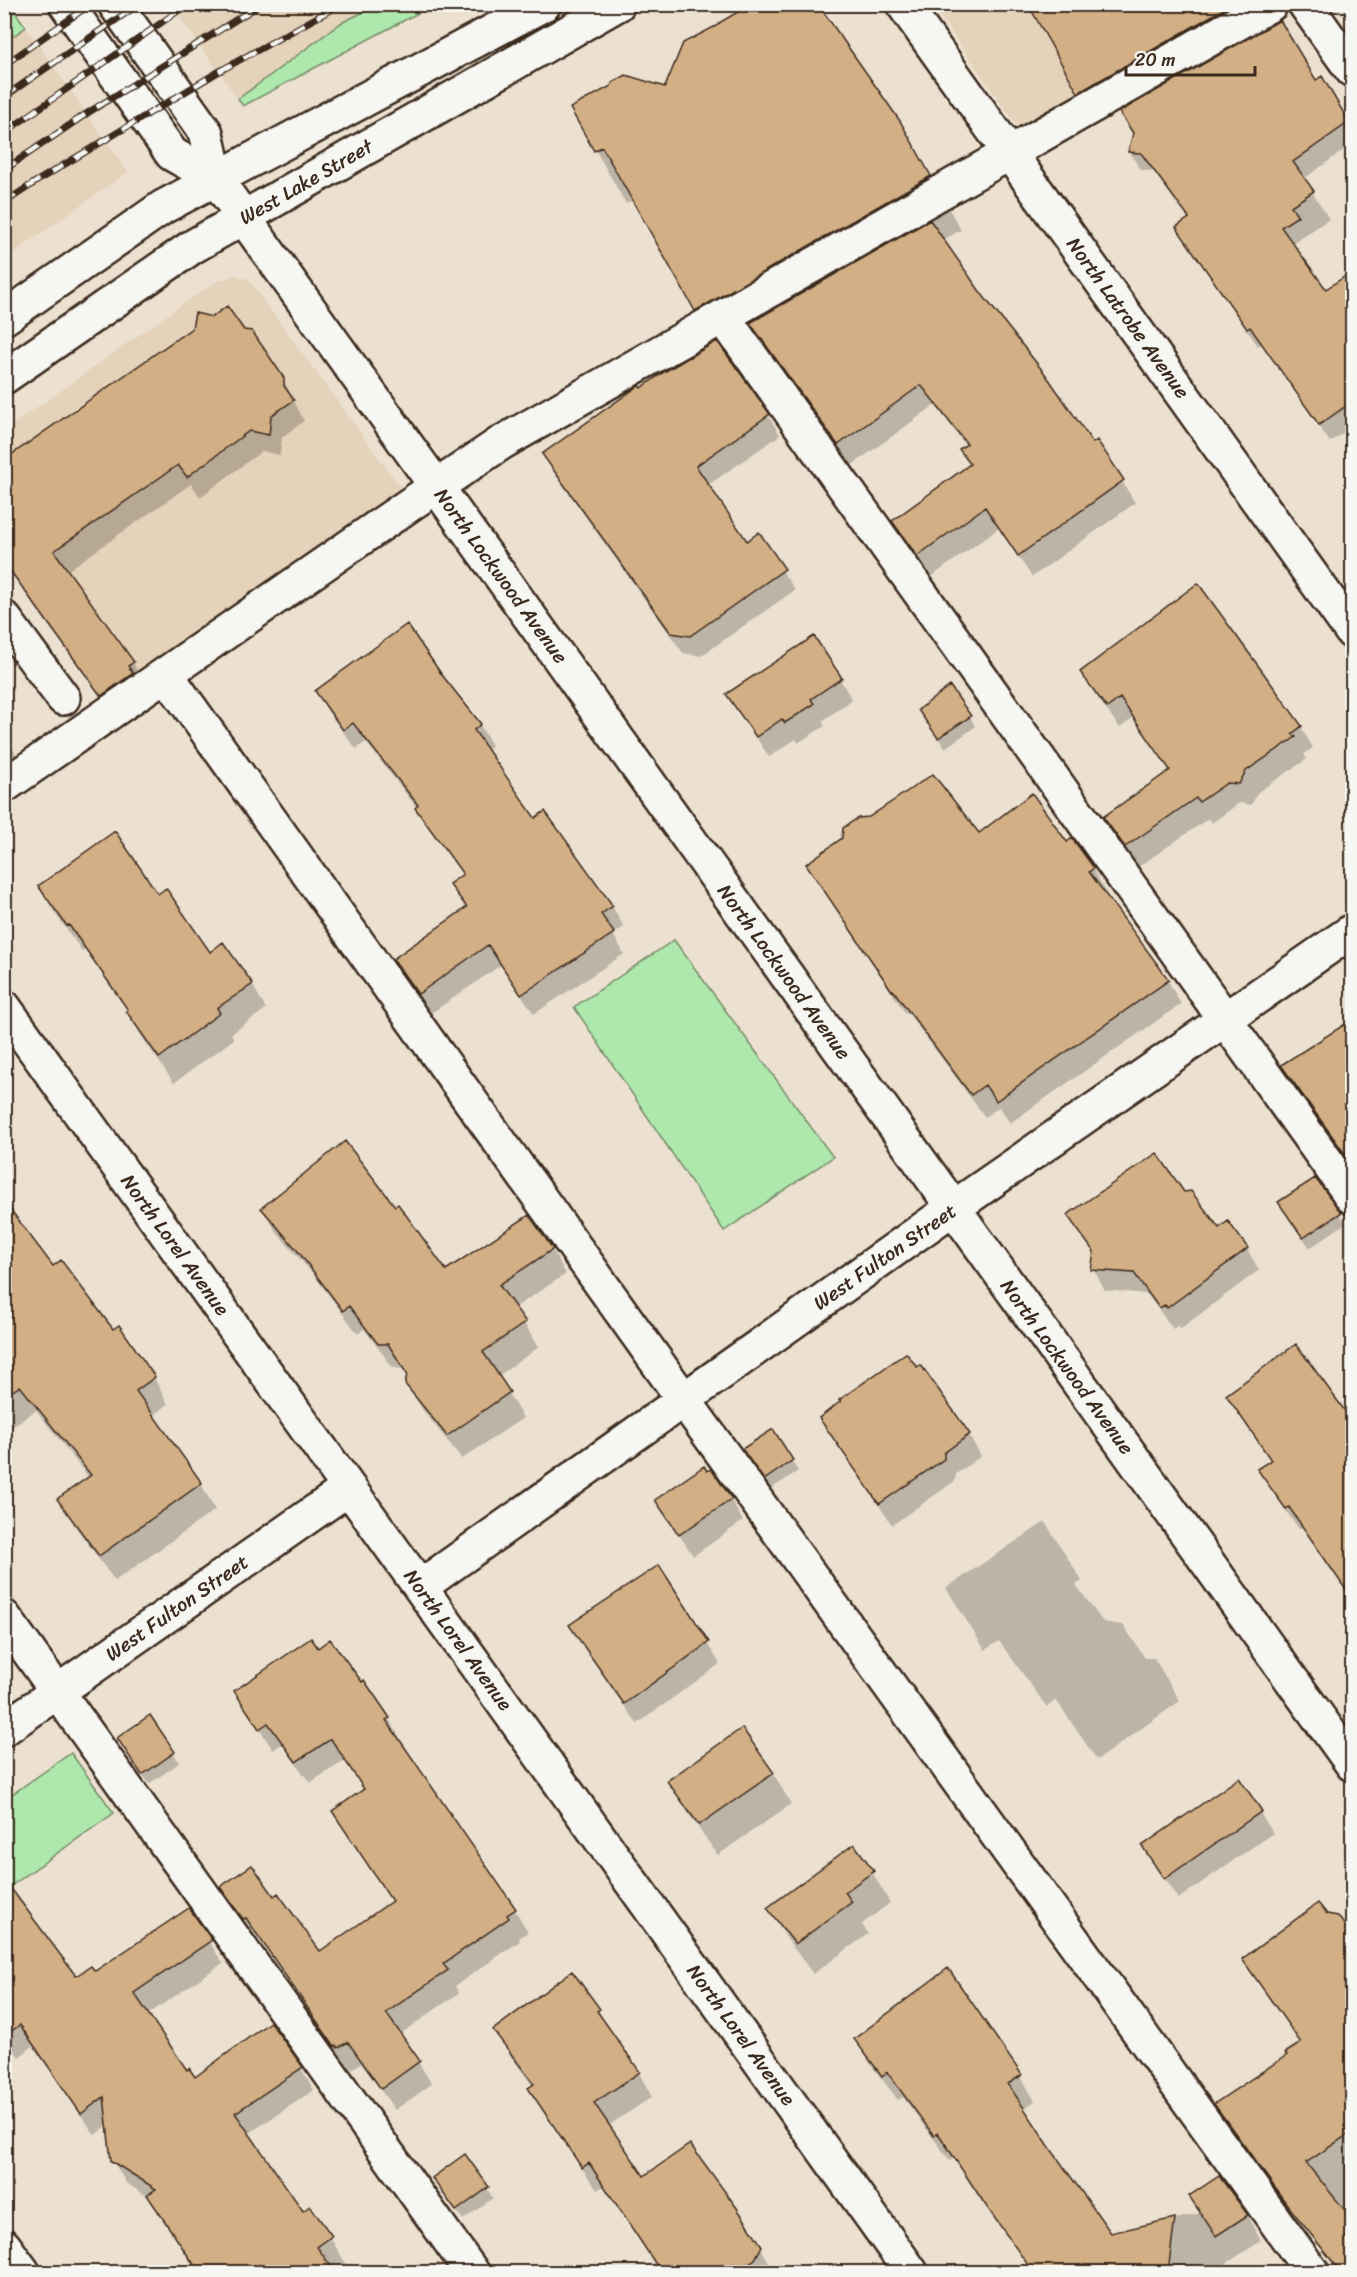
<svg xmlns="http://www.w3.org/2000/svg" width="1357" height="2277" font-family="Sriracha,sans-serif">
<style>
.built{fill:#e4d2ba}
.green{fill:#aee8ac;stroke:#748965;stroke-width:1.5}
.shadow{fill:#0003}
.building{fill:#d3af85;stroke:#3b2a1e;stroke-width:1.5}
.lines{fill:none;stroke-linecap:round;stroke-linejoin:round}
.minor-casing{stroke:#3b2a1e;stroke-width:38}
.major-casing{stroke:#3b2a1e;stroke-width:38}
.minor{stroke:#f6f6f2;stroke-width:33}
.major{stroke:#f6f6f2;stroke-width:33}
.rail-casing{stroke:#3b2a1e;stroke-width:7}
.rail{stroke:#f6f6f2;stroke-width:4.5;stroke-dasharray:14;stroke-linecap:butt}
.labels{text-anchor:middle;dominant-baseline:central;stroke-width:5;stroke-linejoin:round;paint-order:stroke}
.street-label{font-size:20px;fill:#3b2a1e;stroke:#f6f6f2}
</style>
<rect width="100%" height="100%" fill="#ece1d1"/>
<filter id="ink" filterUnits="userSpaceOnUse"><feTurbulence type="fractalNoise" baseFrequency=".0167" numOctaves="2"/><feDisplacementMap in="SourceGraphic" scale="12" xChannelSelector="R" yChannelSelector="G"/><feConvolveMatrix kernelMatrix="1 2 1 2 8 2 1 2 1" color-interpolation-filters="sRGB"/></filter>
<g filter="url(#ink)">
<path class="built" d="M10,5L128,172L5,259L4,8Z
M171,5H378L341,23L238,99Z
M932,5H1271L1029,143Z
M235,275L248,279L412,503L113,711L5,562L4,431L181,305L218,281Z"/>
<path class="green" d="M10,5L26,27L5,42V8Z
M378,5H433L243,106L238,99L341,23Z
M674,940L833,1157L724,1231L574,1007Z
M71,1753L114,1813L5,1890L4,1800Z"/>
<path class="shadow" d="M1030,4H1257L1085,102Z
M1322,78L1352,130V144L1304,179L1329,219L1292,244L1326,292L1352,379V440L1346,431L1330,442L1261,344L1258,346L1189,245V220L1153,171L1140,170L1130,152Z
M666,89L899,122L961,230L943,240L1092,445L1122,481L1135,503L1032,577L999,528L931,577L894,522L970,465L961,450L966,446L935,405L851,466L763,343L730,362L768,415L780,435L707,486L747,543L758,535L795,590L701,656L683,653L555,474L544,454L640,390L716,344L634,199L626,204L572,109Z
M283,379L304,421L282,437L280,455L262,451L200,497L191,484L67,571L133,663L144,684L114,716L4,564V462Z
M1082,672L1301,727L1313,748L1304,754L1307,759L1258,792L1251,805L1239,803L1212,823L1209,818L1138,867L1105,817L1171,772L1133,718L1120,728L1094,693Z
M441,675L480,725L492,745L486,750L535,821L612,906L624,927L613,934L624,954L534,1014L501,965L430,1014L406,980L395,960L466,910L451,885L463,876L429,828L417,808L366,742L356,749L328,712L317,691Z
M840,679L852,700L822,721L825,726L798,743L796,739L769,757L728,694Z
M970,716L975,727L945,748L926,720Z
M4,734L27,772L4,788Z
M979,835L1067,844L1072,840L1093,869L1106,892L1104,894L1168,981L1181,1004L1010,1123L999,1107L985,1117L908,1013L906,1014L807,864Z
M40,887L158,896L209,954L252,984L266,1009L231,1034L234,1039L174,1083L142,1037L128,1011L85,949L82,951L54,912Z
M1352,1019V1167L1295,1087L1283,1065Z
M1315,1180L1346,1223L1310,1248L1286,1213Z
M1184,1194L1218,1230L1247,1249L1259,1270L1180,1329L1178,1325L1173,1329L1147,1294L1105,1290L1093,1269L1095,1255L1069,1215Z
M263,1208L445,1272L552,1249L566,1274L514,1308L539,1347L498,1376L523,1418L462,1459L422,1409L407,1384L408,1375L404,1369L393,1368L364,1329L358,1334L313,1274L277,1233Z
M4,1230L52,1268L113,1331L118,1327L154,1378L168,1404L152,1416L201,1484L215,1510L115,1581L74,1525L59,1499L89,1478L36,1410L4,1433Z
M921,1367L969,1435L981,1456L956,1474L955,1481L892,1525L821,1418Z
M1228,1395L1342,1410L1352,1403V1600L1302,1527L1299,1529L1271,1490L1259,1470L1271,1461Z
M772,1431L798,1471L771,1489L750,1459Z
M657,1500H731L743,1521L693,1556Z
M1045,1522L1082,1581L1076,1585L1103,1622L1123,1625L1145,1658H1154L1180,1701L1097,1760L1056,1700L1047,1707L999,1641L985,1650L946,1588Z
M693,1621L720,1664L637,1724L583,1647L571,1626Z
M317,1651L388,1718L401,1740L399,1742L515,1910L528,1932L519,1938L520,1941L455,1986L459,1993L400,2034L432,2084L395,2110L361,2063L352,2069L350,2066L347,2067L259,1939L257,1941L234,1909L222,1887L320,1953L393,1902L365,1791L345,1760L310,1783L282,1744L273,1750L236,1692Z
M4,1659L11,1670L10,1683L4,1687Z
M124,1749L174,1753L179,1763L149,1784Z
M773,1773L791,1804L718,1855L687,1812L669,1781Z
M1239,1780L1273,1833L1178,1899L1143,1846Z
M853,1847L872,1872L890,1903L862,1924L868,1934L813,1974L787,1939L769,1908Z
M4,1906L76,1978L95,1973L188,1910L223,1963L147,2015L187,2072L195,2079L301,2068L314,2090L248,2134L302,2213L330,2237L351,2272H197L150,2198L126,2183L113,2161L109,2124L95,2135L33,2046L19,2057L4,2037Z
M1352,1940V2272H1339L1227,2124L1216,2104L1302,2045L1244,1959Z
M598,2010L611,2034L639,2073L652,2097L608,2126L643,2178L759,2244L774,2272H661L604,2186L597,2190L544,2112L530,2088L533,2086L509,2054L495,2030Z
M856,2039L1020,2075L1035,2101L1023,2109L1111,2234L1201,2213L1191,2197L1219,2178L1247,2216L1261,2241L1213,2272H1032L954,2158L950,2161L903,2097L898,2100L871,2065Z
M465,2156L493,2198L463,2220L440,2188Z
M438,2262L445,2272H423Z"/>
<path class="building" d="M751,4H818L900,121L931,176L695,311L602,147L594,151L570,108L611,86L612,83L626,75L665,87L683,43L718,25L719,23Z
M1028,4H1232L1078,93Z
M1280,20L1316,80L1322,76L1349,122L1293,162L1314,191L1291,206L1298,216L1281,227L1326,289L1353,271V401L1319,425L1250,327L1247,329L1176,227L1189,218L1141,153L1128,152L1133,133L1119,112Z
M930,220L981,293L1046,375L1093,443L1097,440L1124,480L1018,556L985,507L917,556L892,521L970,464L959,449L967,444L921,385L838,445L750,323Z
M227,306L244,330L252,331L284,378V386L294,400L271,416L269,435L249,431L187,477L178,465L54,551L134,662L128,666L133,673L101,696L4,562V460L192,328L195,313L212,317Z
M717,341L770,414L696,466L747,541L759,532L785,569L690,636L671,633L542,454L637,387L639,386L641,388L664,372Z
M1198,583L1302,726L1292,734L1296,737L1246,771L1239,784L1227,783L1199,802L1196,798L1125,847L1103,817L1170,770L1120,698L1107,708L1080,672Z
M407,624L442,675L481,724L474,730L535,818L545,811L613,906L601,914L614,933L521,995L488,945L418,994L393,959L467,907L449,884L463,874L415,808L418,805L353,723L343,730L315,691Z
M814,636L842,678L811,699L814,704L785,723L782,719L756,737L726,694Z
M950,686L971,716L938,738L918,710Z
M933,774L979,833L1032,793L1067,842L1072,838L1094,868L1089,872L1169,980L996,1101L985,1085L971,1095L893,990L892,991L806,864L842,838L843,828L858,818L869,817Z
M115,831L158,894L166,888L210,952L223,942L253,984L217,1008L220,1013L159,1058L126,1011L128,1010L69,925L67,926L38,886Z
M1353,1019V1165L1281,1065Z
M345,1141L395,1206L398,1204L446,1270L529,1215L553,1249L499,1285L526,1322L483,1352L510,1392L447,1436L405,1384L407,1374L388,1344H378L349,1306L343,1311L297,1250L261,1208Z
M1157,1153L1184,1192L1191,1191L1219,1228L1228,1221L1248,1248L1167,1308L1165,1305L1159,1308L1134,1273L1091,1270L1094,1252L1067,1215Z
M1315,1178L1342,1212L1303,1238L1278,1202Z
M4,1201L53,1266L61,1260L113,1329L119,1325L155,1377L136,1391L202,1483L99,1556L57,1499L91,1475L20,1386L4,1397Z
M1296,1344L1353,1422V1600L1289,1507L1286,1509L1257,1469L1271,1460L1226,1395Z
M906,1353L917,1367L921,1365L970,1434L944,1453V1459L879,1504L819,1418L841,1401L839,1400Z
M773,1429L793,1460L764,1480L742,1449Z
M704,1466L707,1471L711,1469L732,1499L679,1535L655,1500Z
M659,1565L709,1642L624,1704L569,1625Z
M311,1638L318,1648L330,1639L362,1682L364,1680L390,1718L386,1720L516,1909L507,1915L509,1918L443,1964L448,1970L386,2013L420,2061L381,2089L348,2042L338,2048L336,2045L334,2046L246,1918L243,1919L220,1887L252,1865L274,1896L278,1893L320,1951L392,1901L332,1811L364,1789L331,1739L296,1762L268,1723L259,1729L234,1691Z
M150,1715L175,1752L142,1775L117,1738Z
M742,1728L774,1773L699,1825L667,1781Z
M1239,1778L1262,1811L1164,1879L1142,1846Z
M854,1844L874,1871L845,1892L852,1902L795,1944L767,1908Z
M4,1879L76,1976L91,1966L95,1971L189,1908L212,1940L134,1993L187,2070L189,2068L195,2077L270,2022L303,2067L235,2113L303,2211L310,2206L332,2236L317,2247L335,2272H199L147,2195L156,2189L111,2161L104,2097L81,2114L20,2025L4,2036Z
M1318,1903L1327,1914L1338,1916L1353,1937V2131L1306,2163L1353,2220V2272H1341L1286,2203L1214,2104L1287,2055L1285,2053L1301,2043L1242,1959Z
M948,1968L1022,2075L1008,2084L1051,2149L1111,2233L1175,2218L1168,2272H1033L984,2203L938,2133L934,2136L887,2072L882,2076L854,2039Z
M572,1971L600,2009L597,2011L640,2072L594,2103L644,2176L690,2144L737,2208L762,2246L755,2259L736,2272H661L589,2163L582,2168L528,2088L534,2084L493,2030Z
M465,2154L489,2187L456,2211L432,2178Z
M1219,2176L1248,2215L1216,2236L1189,2196Z"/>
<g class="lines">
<defs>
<path id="minor" d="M66,4L172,154L216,179L1352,1764
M115,4L206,133L216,179
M903,4L1352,632
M1305,4L1352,70
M723,317L1352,1197
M4,618L63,698
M166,674L684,1400L1312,2272
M4,786L412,503L501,443L1271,4
M4,1007L911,2272
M420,1587L953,1208L1352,931
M4,1617L472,2272
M4,1729L349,1488
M4,2246L23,2272"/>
<path id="major" d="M4,318L163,207L544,4
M4,377L192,247L618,4"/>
</defs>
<use href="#minor" class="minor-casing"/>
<use href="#major" class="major-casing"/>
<use href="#minor" class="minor"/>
<use href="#major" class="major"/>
<defs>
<path id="rail" d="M4,65L91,4
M4,97L139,4
M4,133L188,4
M4,170L86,114L261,4
M4,203L37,181L218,72L341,4"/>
</defs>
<use href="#rail" class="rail-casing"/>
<use href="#rail" class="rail"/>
</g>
</g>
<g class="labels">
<g class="street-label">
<text transform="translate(306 182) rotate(-30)">West Lake Street</text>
<text transform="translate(1128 318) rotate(54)">North Latrobe Avenue</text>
<text transform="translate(501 576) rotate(54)">North Lockwood Avenue</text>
<text transform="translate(784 972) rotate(54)">North Lockwood Avenue</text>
<text transform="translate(175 1245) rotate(54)">North Lorel Avenue</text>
<text transform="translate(885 1257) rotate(-35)">West Fulton Street</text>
<text transform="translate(1067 1367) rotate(54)">North Lockwood Avenue</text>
<text transform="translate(177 1608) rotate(-35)">West Fulton Street</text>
<text transform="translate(458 1640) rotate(54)">North Lorel Avenue</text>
<text transform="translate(741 2035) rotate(54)">North Lorel Avenue</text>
</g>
</g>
<rect width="1357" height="2277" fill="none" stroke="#f6f6f2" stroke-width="24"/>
<rect x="12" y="12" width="1333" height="2253" fill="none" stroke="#3b2a1e" stroke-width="2" filter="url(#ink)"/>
<path d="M1126 66v9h129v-9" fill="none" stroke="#3b2a1e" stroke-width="3"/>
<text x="1135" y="66" font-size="18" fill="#3b2a1e" stroke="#f6f6f2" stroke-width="4.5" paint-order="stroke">20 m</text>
</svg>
